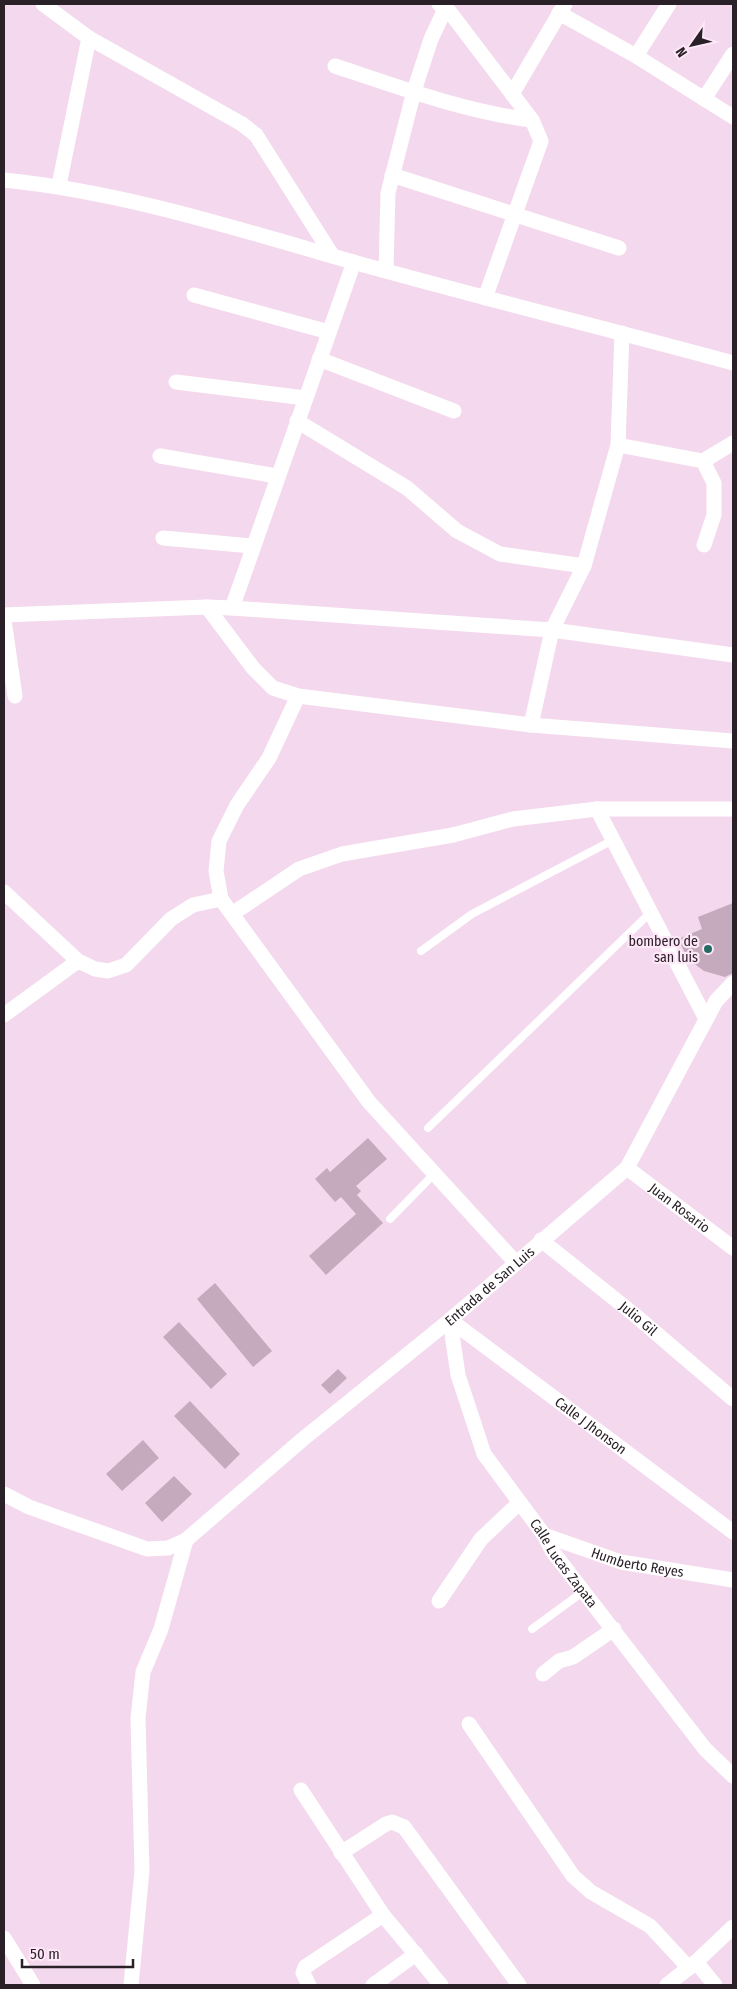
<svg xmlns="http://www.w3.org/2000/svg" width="737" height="1989" font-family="'Fira Sans Condensed',sans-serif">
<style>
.building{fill:#c5aabe}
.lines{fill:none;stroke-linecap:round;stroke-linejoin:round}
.lane{stroke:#fff;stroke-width:8}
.street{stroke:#fff;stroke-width:15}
.poi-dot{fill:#236c64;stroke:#fee7f8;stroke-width:2}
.labels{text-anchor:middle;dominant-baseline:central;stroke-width:4.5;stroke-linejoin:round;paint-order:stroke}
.poi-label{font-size:14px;fill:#2a2027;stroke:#fee7f8;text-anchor:end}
.street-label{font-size:14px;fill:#2a2027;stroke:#fee7f8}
</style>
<rect width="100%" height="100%" fill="#f4d8ed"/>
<path class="building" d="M733,903V973L725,977L704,971L688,959L678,939L702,929L698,917Z
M368,1138L387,1159L356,1186L361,1191L357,1195L383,1223L326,1275L309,1256L356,1214L341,1197L335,1202L315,1179L327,1168L330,1172Z
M215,1283L272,1351L253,1367L197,1299Z
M179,1322L227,1374L211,1389L163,1337Z
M338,1369L347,1378L330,1394L321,1385Z
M190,1401L240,1454L225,1469L174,1416Z
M143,1440L159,1458L122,1491L106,1474Z
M174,1476L192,1494L162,1522L145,1503Z"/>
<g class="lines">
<path class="lane" d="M421,951L472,914L613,840
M428,1128L651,912
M390,1219L434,1174
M532,1629L584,1591"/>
<g class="street">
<path d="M43,4L89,38L242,124L256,135L332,255"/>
<path d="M446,7L532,120"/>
<path d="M559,13L636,56L733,117"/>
<path d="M636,56L669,4"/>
<path d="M335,66C399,87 465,112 532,120L541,141L485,298"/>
<path d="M512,94L565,4"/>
<path d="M704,99L733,54"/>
<path d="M392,175L619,248"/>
<path d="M4,180C123,192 238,229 353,262C479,297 607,329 733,363"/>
<path d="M59,185L89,38"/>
<path d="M386,270L388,193L414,91L431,39L446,7L439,4"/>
<path d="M194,295L329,332"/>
<path d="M319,359L454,411"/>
<path d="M176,382L305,398"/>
<path d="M297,421L407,488L457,531L500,554L584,566"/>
<path d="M618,445L703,461L733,443"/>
<path d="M160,456L277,476"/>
<path d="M703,461L714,483V515L704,545"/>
<path d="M163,538L252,546"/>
<path d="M207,607L253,668L273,688L298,696L531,725L733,741"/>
<path d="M232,608L354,262"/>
<path d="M4,615L207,607L232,608L552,630L733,655"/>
<path d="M4,620L15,696"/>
<path d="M298,696L269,758L237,805L219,841L216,871L221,899L369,1102L516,1263"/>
<path d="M531,725L552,630L584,566L618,445L622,333"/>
<path d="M597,809L706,1019"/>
<path d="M4,892L78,961L95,969L108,971L126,965L171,919L193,905L221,899"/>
<path d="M232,914L299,869L342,854L453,835L513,819L597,809H733"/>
<path d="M4,1015L78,961"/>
<path id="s1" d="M627,1168L733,1248"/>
<path id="s2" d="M541,1240L636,1316L733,1399"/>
<path id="s3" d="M450,1320L458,1375L484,1454L544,1535L553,1552L705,1749L733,1776"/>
<path id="s4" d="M450,1320L733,1532"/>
<path id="s5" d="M4,1494L29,1507L147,1549L168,1548L186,1540L303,1439L450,1320L627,1168L716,1001L733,983"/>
<path id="s6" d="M544,1535L621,1562L733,1580"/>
<path d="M439,1601L481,1539L519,1503"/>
<path d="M543,1674L559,1661L573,1657L614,1629"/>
<path d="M469,1724L573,1876L591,1892L650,1926L689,1968"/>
<path d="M301,1790L383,1915L441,1985"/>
<path d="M341,1853L386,1824L392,1822L404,1827L519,1985"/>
<path d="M4,1938L33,1985"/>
<path d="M696,1962L715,1985"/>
<path d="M131,1985L142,1871L138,1718L143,1672L161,1629L186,1540"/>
<path d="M309,1985L303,1973L305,1967L383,1915"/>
<path d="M373,1985L416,1954"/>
<path d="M667,1985L696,1962L733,1927"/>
</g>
</g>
<circle class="poi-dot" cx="708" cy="949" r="5"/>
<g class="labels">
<g class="poi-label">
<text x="698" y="941">bombero de<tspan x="698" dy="16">san luis</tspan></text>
</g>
<g class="street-label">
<text stroke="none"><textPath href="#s1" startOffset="66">Juan Rosario</textPath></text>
<text stroke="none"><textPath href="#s5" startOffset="590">Entrada de San Luis</textPath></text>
<text stroke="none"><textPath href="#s2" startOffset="125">Julio Gil</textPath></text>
<text stroke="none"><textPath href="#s4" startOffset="176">Calle J Jhonson</textPath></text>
<text stroke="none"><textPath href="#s6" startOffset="98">Humberto Reyes</textPath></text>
<text stroke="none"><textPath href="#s3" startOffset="274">Calle Lucas Zapata</textPath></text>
</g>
</g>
<rect width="737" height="1989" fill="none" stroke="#2a2027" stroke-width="10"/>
<g transform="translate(692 45) rotate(236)" stroke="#fee7f8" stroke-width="4" paint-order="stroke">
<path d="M0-4L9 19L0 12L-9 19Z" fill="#2a2027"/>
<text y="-8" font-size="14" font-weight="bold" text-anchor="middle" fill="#2a2027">N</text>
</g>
<path d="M22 1959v8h111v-8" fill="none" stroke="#2a2027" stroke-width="2.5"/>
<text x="30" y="1959" font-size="15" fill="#2a2027" stroke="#fee7f8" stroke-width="4" paint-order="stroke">50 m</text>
</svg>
